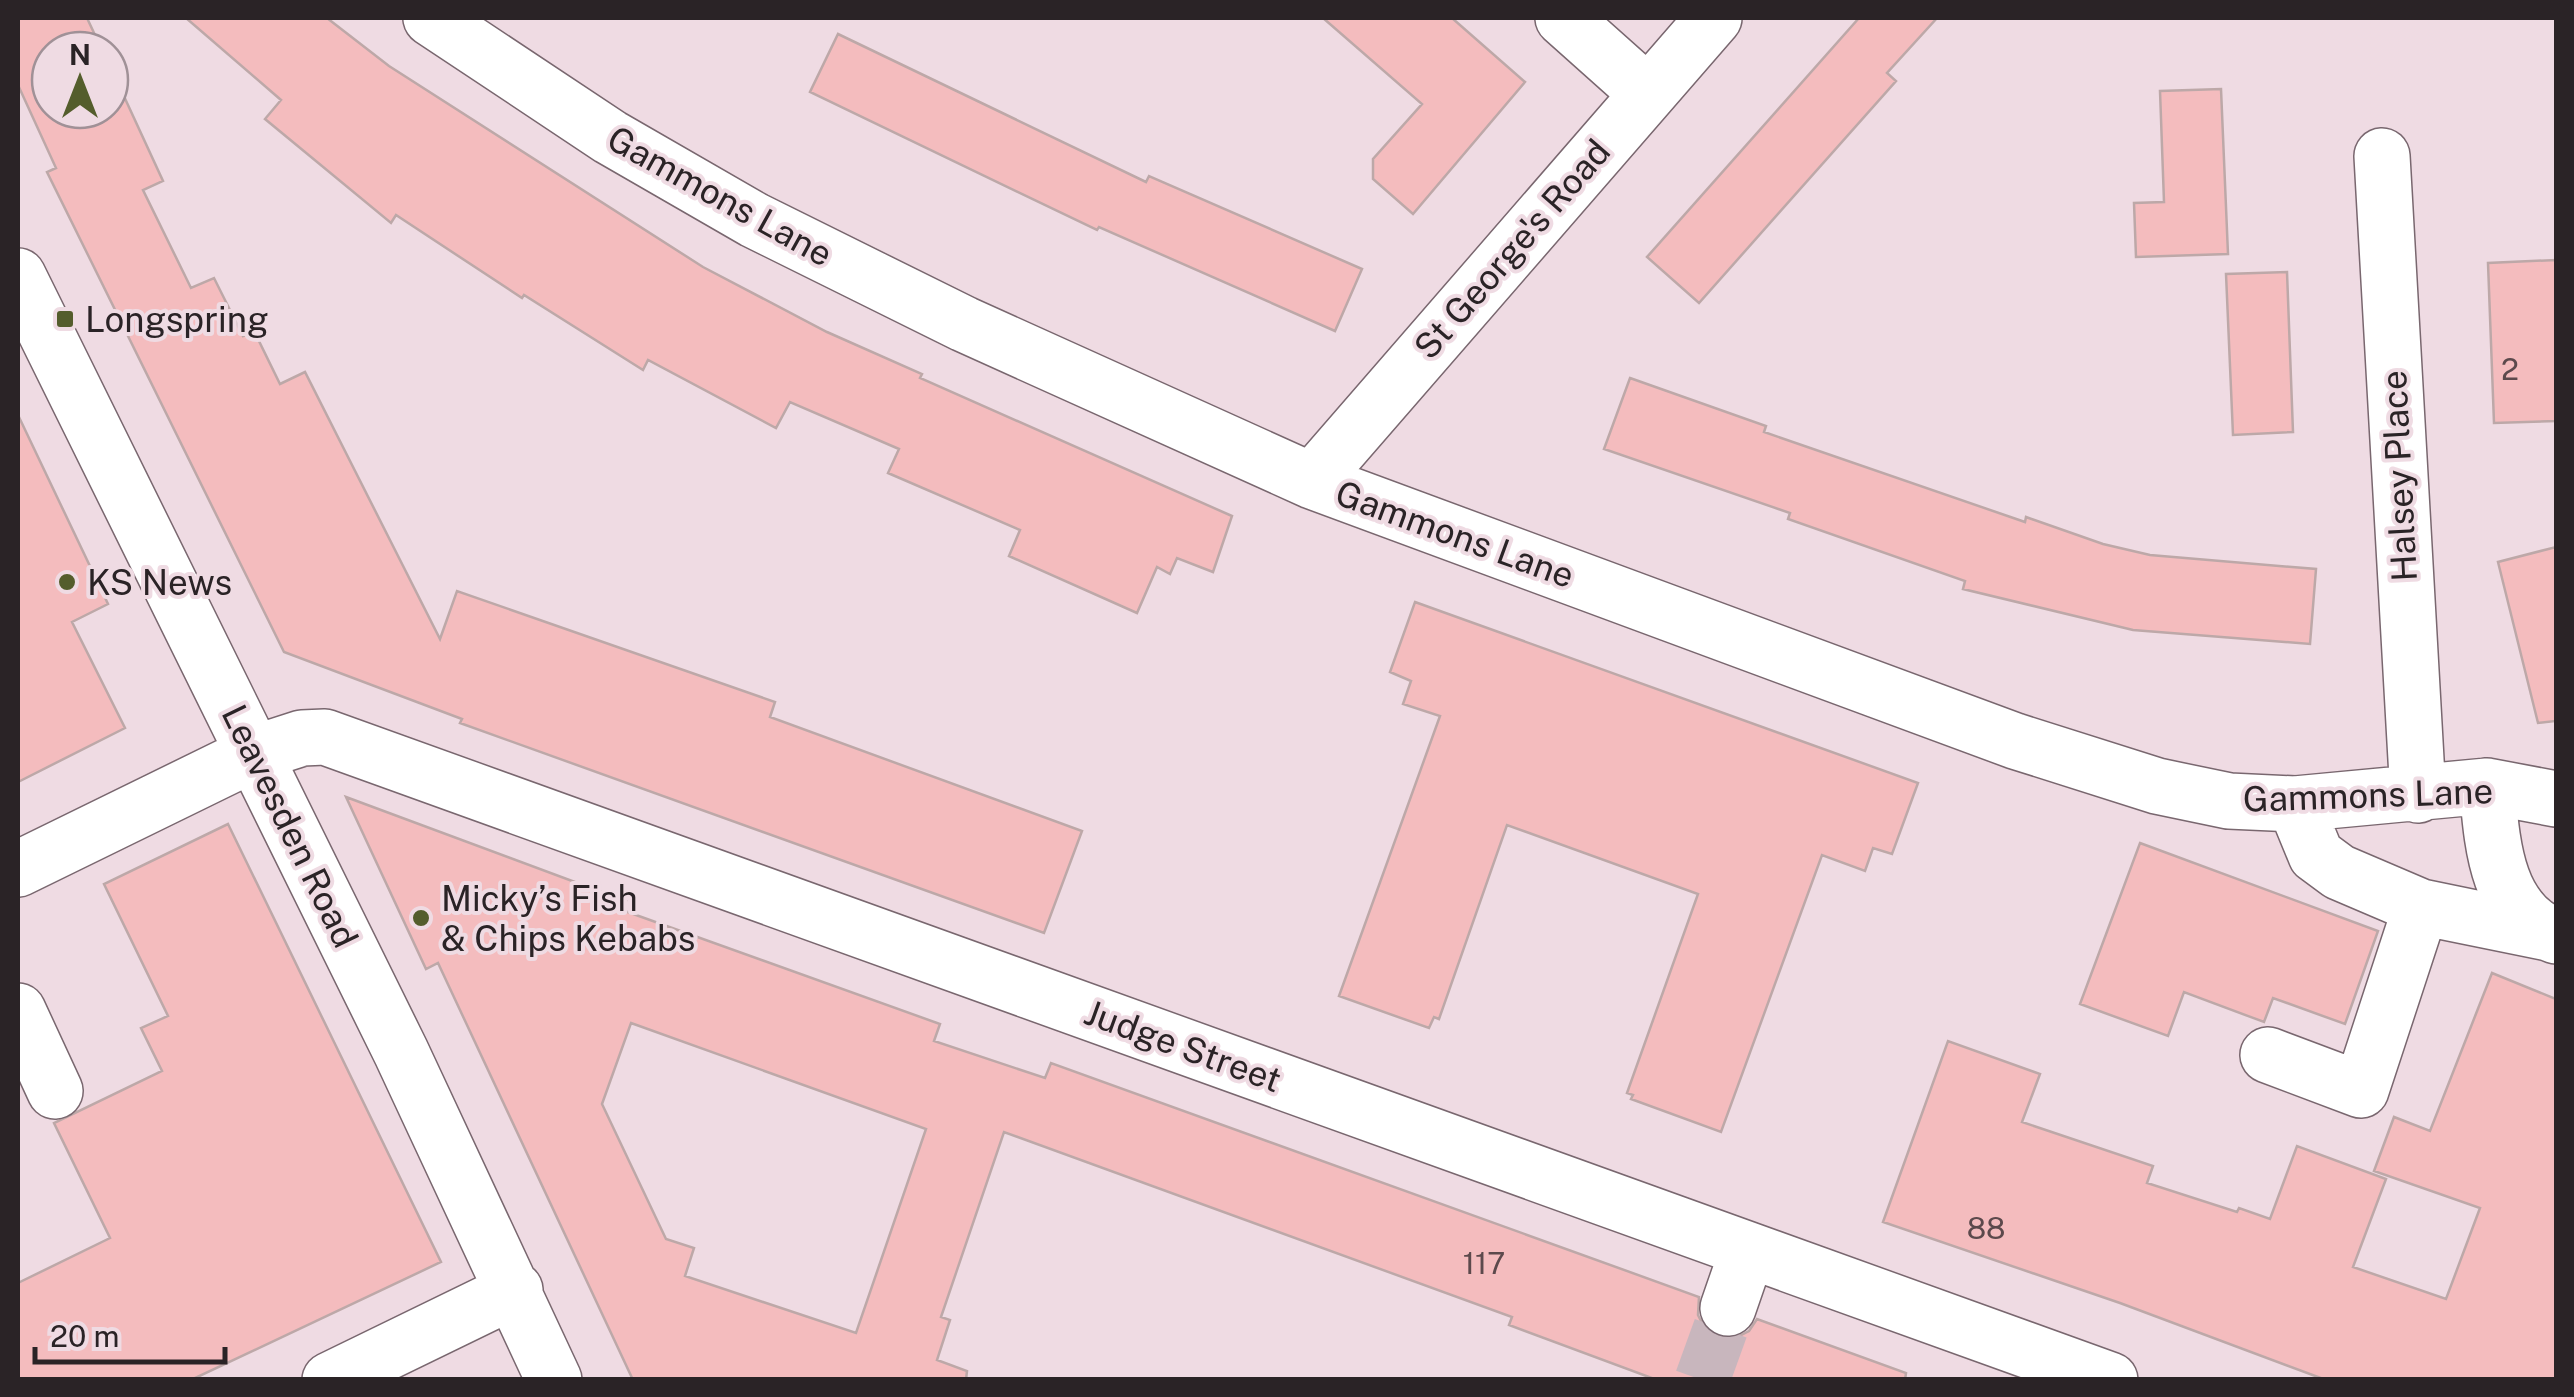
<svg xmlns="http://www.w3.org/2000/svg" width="2574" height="1397" font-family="'Public Sans',sans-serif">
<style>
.building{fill:#f4bcbe;stroke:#bda8a8;stroke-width:2.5;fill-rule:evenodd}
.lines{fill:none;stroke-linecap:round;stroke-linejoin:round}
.minor-tunnel{stroke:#c8b6bd;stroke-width:55;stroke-dasharray:55 28;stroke-linecap:butt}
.minor-casing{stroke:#79676f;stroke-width:58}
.minor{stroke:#fff;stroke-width:55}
.poi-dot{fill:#545d2c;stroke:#efdbe3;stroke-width:4}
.labels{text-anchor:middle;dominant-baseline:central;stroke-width:8;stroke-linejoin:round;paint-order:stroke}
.number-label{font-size:30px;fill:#5c494c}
.street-label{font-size:35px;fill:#2a2326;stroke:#efdbe3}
.poi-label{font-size:35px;fill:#2a2326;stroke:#efdbe3;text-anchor:start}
</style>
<rect width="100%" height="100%" fill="#efdbe3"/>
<path class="building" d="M18,18H87L102,50H50V110H110V66L163,181L143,190L191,288L214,278L243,336L254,331L280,384L305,372L440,639L457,591L775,702L770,717L1082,831L1044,933L460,723L462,719L284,652L47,172L56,168L18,85Z
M186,18H327L389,66L703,267L827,332L922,374L920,378L1232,516L1213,572L1177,558L1170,574L1157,567L1137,613L1009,556L1020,530L888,473L899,449L790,402L776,428L648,360L643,370L524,295L522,298L396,215L391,223L265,119L281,100Z
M1323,18H1452L1525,82L1413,214L1373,179V159L1422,104Z
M1859,18H1937L1887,73L1896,81L1699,303L1647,257Z
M838,34L1146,182L1149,176L1362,269L1335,331L1099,227L1097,230L810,92Z
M2221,89L2228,254L2136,257L2134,203L2164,202L2160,91Z
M2556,260V421L2494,423L2488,263Z
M2287,272L2293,432L2233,435L2226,274Z
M1630,378L1766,426L1764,432L2025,522L2026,517L2103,544L2150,555L2316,569L2310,644L2133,630L1963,589L1965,581L1788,519L1790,513L1604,449Z
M18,415L108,604L72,622L125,728L18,782Z
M2556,547V721L2538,723L2498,562Z
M1415,602L1918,783L1892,854L1873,848L1865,871L1822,855L1721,1132L1631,1099L1633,1095L1627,1093L1698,894L1507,825L1439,1019L1434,1017L1429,1028L1339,996L1440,716L1403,704L1411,681L1390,672Z
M346,797L626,901L622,910L940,1024L934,1041L1045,1078L1051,1063L1699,1297L1698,1315L1705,1329L1717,1337L1735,1338L1749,1331L1757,1319L1906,1373L1905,1380H1657L1509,1325L1512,1317L1004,1132L941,1317L950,1320L937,1360L967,1371L966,1380H633L438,963L426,969ZM631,1023L926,1129L856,1333L685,1276L694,1248L666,1239L602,1104Z
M228,824L441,1262L191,1380H18V1283L110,1238L54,1123L162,1071L141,1028L168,1016L104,884Z
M2140,843L2378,931L2345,1024L2273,998L2264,1022L2184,992L2168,1036L2080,1004Z
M2492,973L2556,999V1380H2326L2120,1303L1883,1222L1948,1041L2040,1074L2022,1122L2153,1166L2147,1183L2237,1212L2239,1208L2270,1219L2297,1146L2386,1179L2353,1267L2446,1299L2480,1208L2374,1171L2394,1117L2430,1131Z"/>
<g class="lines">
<path class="minor-tunnel" d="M1702,1380L1728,1308"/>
<defs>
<path id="minor" d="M431,18L610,137L754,220L964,324L1312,481L2015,741L2157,786L2229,801L2295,804L2487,786L2556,799
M1563,18L1647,93
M2382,156L2418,795
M18,276L401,1052L554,1380
M1312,481L1714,18
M2487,786C2492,841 2495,914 2556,936
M2295,804L2316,855L2339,872L2421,907L2548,933
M18,869L255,753L302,738L325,737L2110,1380
M18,1011L55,1091
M2268,1055L2361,1090L2421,907
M1728,1308L1748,1250
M330,1380L515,1290"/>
</defs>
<use href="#minor" class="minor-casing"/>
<use href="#minor" class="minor"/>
</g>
<g class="poi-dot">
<rect x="55" y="309" width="20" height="20" rx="5"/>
<circle cx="67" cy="582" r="10"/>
<circle cx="421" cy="918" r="10"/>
</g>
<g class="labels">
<g class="number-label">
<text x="2510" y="369">2</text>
<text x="1986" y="1228">88</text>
<text x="1484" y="1263">117</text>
</g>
<g class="street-label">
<text transform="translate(720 196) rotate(29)">Gammons Lane</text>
<text transform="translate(1512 249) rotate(-49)">St George's Road</text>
<text transform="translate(2399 476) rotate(-93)">Halsey Place</text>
<text transform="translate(1455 534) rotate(20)">Gammons Lane</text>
<text transform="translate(2368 795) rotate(-2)">Gammons Lane</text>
<text transform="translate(290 826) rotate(64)">Leavesden Road</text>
<text transform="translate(1183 1046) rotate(20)">Judge Street</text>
</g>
<g class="poi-label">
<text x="85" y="319">Longspring</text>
<text x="87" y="582">KS News</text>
<text x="441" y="898">Micky’s Fish<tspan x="441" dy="40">&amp; Chips Kebabs</tspan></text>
</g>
</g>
<rect width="2574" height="1397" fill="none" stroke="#2a2326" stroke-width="40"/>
<g transform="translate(80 80)"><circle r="48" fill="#efdbe3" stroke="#a09197" stroke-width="2.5"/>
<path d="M0-8L18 38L0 25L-18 38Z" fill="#545d2c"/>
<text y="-15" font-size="28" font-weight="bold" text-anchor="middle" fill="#2a2326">N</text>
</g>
<path d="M35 1347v15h190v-15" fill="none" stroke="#2a2326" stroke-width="5"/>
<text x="50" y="1347" font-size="30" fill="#2a2326" stroke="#efdbe3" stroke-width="8" paint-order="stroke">20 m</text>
</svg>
